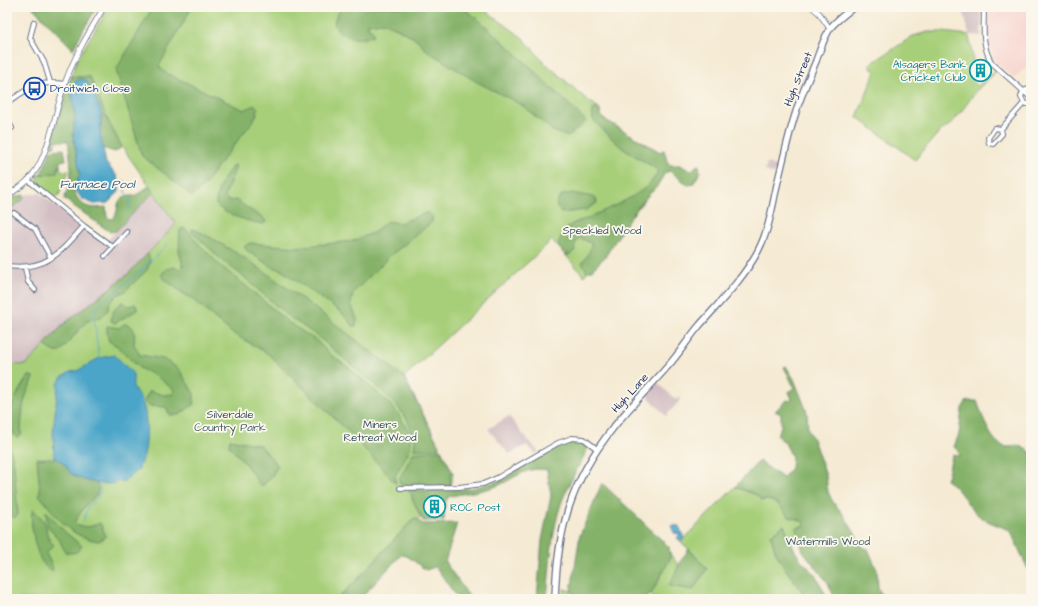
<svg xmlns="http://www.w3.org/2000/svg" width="1038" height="606" font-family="'Architects Daughter',sans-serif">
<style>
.built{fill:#f7d0cc}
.industrial{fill:#d2bec3}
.green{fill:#a7cf79;stroke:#617f6c}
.forest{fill:#85b269;stroke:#507064}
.water{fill:#4ba5c9;stroke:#336a94}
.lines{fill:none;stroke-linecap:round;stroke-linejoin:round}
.stream{stroke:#4ba5c9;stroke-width:1}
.minor-casing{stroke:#677087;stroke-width:6}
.tertiary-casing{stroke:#677087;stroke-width:6}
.secondary-casing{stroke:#677087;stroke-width:8}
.minor{stroke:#fff;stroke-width:4}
.tertiary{stroke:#fff;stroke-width:4.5}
.secondary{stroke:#fff;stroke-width:5.5}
.labels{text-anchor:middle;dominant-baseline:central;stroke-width:3.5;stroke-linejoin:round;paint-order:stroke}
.culture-label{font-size:11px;fill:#0d838f;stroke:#fbf7ec;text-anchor:end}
.street-label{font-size:11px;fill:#1b2f5e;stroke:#fbf7ec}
.transit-label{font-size:11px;fill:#164399;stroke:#fbf7ec;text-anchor:start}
.park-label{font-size:11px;fill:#3e5765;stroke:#fbf7ec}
.water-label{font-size:12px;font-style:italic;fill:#2c5883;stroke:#fbf7ec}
</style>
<rect width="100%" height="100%" fill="#fbf7ec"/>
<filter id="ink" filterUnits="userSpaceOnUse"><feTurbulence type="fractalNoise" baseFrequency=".025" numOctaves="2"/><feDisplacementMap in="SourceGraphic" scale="8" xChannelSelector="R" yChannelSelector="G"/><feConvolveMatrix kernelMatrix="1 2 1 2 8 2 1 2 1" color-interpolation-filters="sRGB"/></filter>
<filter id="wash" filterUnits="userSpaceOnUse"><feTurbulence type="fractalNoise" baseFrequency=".012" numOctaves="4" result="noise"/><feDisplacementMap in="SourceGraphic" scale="16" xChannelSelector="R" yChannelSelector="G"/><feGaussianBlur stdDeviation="0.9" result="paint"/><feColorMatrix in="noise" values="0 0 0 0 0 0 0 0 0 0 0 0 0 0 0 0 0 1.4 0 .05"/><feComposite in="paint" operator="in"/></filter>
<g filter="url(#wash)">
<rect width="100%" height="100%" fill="#f5ead3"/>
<path class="built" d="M988,7H1021L1022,9L1026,7H1031V61L1029,65L1014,78L995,62L988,44Z"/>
<path class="industrial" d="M963,9L982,13L981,36L969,35Z
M767,163L778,167L774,174L765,171Z
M154,192L176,224L128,274L64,324L26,365L7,364V211L23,200L24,197V195L39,193L104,244Z
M657,382L676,400L679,397L681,399L666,416L646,394Z
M509,416L521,432L539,452L535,454L527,445L509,454L488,429Z"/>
<path class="green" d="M109,7H481L523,38L544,62L585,98L599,108L602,118L660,152L664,150L653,191L650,193L584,276L552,240L404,377L453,473L451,486L421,487L409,492L412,495V498L421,518L416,520L414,518L355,582L337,599H7V364L26,365L64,324L128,274L176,224L122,147L110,125L90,77H71L78,58Z
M928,32H943L969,35L974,66L972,80L978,86L995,70L997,71C991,77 984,83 978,89C967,102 955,125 940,131L915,160L857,117L875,72L869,65L913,36Z
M60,166L61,171L68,170V173L59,195L55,198L39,183L37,175L58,169V167Z
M735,487L757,495L761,500H769L778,504L796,518L804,523V525L796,528L797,534L791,540L784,525L771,535C774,551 780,562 790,575C795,583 798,583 803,594L799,599H654L651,594L670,559L669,552L679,566L670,586L707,569L689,549L681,542Z
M564,589L571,591L584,599H563Z"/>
<path class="forest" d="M32,7H97L82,32L73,49Z
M153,7H192L159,66L164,72L244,110L255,105L258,108L257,114L253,121L217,167L204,186L192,197L169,177L142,156L116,70Z
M344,7H462L480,21L521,58L586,121C581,128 573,130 568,137L553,131L522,105L477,82L432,54L424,48L419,41L397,28L382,22L368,24V27L373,31V35C355,46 317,29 344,7Z
M71,77H90L108,121L122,147L115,152L102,148L100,133L102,117L93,92L86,80L73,83L72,95L75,117L73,135L80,174L74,192C82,208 89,209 106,207L107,218L113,219C122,209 111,195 135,196L149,186L154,192L116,231L110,232L64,199C74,175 71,166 68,141H55V146H51L60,109Z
M599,108L602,118L660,152L664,150L669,165H680L691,171L696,166L699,165L700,173L693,184L688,185L670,171L665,173L656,188L650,193L633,213L605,257L592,270L586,272V269L582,263C586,258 592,249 591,243L580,238C577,242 573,245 575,250L570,255H565C563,252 560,249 559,247C558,243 559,240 561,237C566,226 574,222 586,219C607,208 651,194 658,170L622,148L593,120L592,110Z
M64,149L66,160L60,161V166L58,167L57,173L40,175L49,156L50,151L52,150Z
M234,164L236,167L226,192L225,197L229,201L236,200L265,220L266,222L263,224C251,222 223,215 216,204C215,190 226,175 234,164Z
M572,193L593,197L596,199L597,203L586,210L562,213L557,208L556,203L562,195Z
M24,195V197L23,200L7,211V202L14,197Z
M428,212L433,217L432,222L390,256L353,293L351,304L357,319L356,326H353L342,313L281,270L270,266L245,249V246L250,243L296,247L353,241L375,232L387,221L400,223Z
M183,228L189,232L198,243L222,267L246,286L288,322L317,341L331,355L349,368L389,403L398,414L410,433V449L395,476L396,484L354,437L267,353L232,333L191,298L181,292L162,277V274L166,269L174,267L179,269L183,266L179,250L180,230Z
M193,229L206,235L248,260L308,303L404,377L440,448L414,450L415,438L407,419L397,406L376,385L316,335L288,316L243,276L224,262L192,232L191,230Z
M148,253L150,262L147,270L125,291L116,296L109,304L108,310L101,317L87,321L60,352H55L44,345L64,324L128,274Z
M122,302L129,306L135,304L137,307V310L115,323L111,321C112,312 115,308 122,302Z
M124,324C136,324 135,335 134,345L140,355L163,359L179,369L194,394V404L179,415H170L166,407L149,406L144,402L146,397L150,391L164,395L173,394L174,390L156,376L139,368L117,346L109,341L107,334V326L119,328Z
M786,366L794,379L807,412L808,430L813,439L826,476L828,492L833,502L843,514L864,548L868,549L877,570L878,588L884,599H835L828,583L803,551L796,528L804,526V523L800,520L789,517L778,504L769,500H761L757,495L735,487L759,461L783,478L791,468L792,457L784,441C776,437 776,434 781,427V414L775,411L787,400L791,401L792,399L789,392L794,387L784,367Z
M29,376H32L34,378C22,400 22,410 21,435L17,438C12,433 9,424 9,417C11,406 21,384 29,376Z
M967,401H977C982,414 991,448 1009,447C1011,447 1015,445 1018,445L1031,452V576L1011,532C1001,525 987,523 978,515C965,504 961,488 946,480C950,471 949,462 953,454L960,456L959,452L954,447L959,434L962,408Z
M230,439L260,445L278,466L269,480L261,487L245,463L229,446Z
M580,441L588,448C579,466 569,483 562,501C551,532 550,566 547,599L537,598L542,540L551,496L547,470C525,466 516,478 497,486C485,491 462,493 448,497L445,503L444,520L423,521L412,498V495L408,491L412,490H446L473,488L499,481L561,445Z
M7,447L11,451L14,465L18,515L14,518L9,512L11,483L9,478L7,479Z
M441,450L453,473L450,474L451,486L401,485L399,479L413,453Z
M37,458C44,459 53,457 60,460C65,463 66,468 70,472C75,478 89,481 97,483C101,494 94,497 87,504C82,510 78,517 74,523C84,529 90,527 100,523L106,536L99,541C68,537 57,516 39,495L40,492Z
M602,483L669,547L670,559L651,594L642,599H584L571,591L580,535Z
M33,509L45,522L47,534L50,541L54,545L46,553L53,568L52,572C49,569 45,567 43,563C36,555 28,518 33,509Z
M46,511L65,532L82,546C77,553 74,554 65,552L60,541L48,527Z
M414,518L423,524L457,523L445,562L471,599H458L438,570L435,567L426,570L407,556L401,555L360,599H337L355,582Z
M784,525L795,551L801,560L815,574L828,599H799L803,594C799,583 795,583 790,575C780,562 774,551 771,535Z
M689,549L707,569L693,590L669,586L682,559Z"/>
<path class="water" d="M80,79L86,80L93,92L101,112L100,133L106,163L117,176L119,185V192L108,203L94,204L82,199L76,191L75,186L80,174L73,135L75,117L72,95L73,83Z
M114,355C115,355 132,372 133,374C134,379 132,382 133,387C134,390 136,391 138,394C141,398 144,406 145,412C147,424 147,443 144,455C142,461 139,464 139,469L124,481L123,483L119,481C109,488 83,481 73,475C65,469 68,463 54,458L53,432L58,384L61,378L70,372L77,371L99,358Z
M672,525L679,526L684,538L680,541L677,538L680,534L674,533L671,526Z"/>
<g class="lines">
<path class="stream" d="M124,180L126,183L125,192L130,199L129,209
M99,358L94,318L96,308L141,271L168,244
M83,522C85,517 86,510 89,506C98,496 100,498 101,483"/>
</g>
</g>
<g filter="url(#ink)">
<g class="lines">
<defs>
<path id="minor" d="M984,7C984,26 981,46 992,63L1031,98
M34,22L30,38L44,62L50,82
M1031,88L1023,91L1021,97L1024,103L1031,105
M7,103C29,88 37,80 65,84
M7,120L12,128
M1001,129L995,128L988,138L989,143L993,144L1002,134L1001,129L1024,103
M28,180L84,226L113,247
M14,213L35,229L51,258
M105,256L127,232
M7,266C46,271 60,253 84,226
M25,268L28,282L35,290
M400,488L459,487L483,484L497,478L558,443L572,438L584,439L597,449"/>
<path id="tertiary" d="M812,7L819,13L830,29
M7,196C14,191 23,186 29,179C49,159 55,110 65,83C75,55 89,32 104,7"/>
<path id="secondary" d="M555,599C557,531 570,482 613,428C630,406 650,387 668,366C679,354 688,339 699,326C720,302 743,279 758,251C769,230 772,208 777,185C783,161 788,136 796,112C801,95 809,78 816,61C820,50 824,37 831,27C838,19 846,13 854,7"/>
</defs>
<use href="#minor" class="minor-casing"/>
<use href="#tertiary" class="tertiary-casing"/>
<use href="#secondary" class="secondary-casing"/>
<use href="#minor" class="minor"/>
<use href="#tertiary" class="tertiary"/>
<use href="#secondary" class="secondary"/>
</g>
</g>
<defs>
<symbol id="building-ring" viewBox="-11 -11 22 22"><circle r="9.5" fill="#fbf7ec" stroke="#0f9aa8" stroke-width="1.5"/><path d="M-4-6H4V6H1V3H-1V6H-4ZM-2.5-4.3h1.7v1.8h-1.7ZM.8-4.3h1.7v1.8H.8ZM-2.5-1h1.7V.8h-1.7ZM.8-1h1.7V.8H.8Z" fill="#0f9aa8"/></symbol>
<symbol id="bus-ring" viewBox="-11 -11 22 22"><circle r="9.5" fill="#fbf7ec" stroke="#1a4fb4" stroke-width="1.5"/><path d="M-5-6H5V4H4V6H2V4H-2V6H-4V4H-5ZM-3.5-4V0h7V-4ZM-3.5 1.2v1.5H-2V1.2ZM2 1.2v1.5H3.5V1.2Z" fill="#1a4fb4"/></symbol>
</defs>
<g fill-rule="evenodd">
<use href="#building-ring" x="968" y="58" width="25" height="25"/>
<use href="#bus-ring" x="22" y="76" width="25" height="25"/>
<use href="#building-ring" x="422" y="494" width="25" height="25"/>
</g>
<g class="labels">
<g class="culture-label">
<text x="966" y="64">Alsagers Bank<tspan x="966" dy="13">Cricket Club</tspan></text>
<text x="450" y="507" text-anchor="start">ROC Post</text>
</g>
<g class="street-label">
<text transform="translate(798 79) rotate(-68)">High Street</text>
<text transform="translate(630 393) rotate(-48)">High Lane</text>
</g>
<g class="transit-label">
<text x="50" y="88">Droitwich Close</text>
</g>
<g class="park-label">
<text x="602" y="230">Speckled Wood</text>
<text x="230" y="414">Silverdale<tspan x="230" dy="13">Country Park</tspan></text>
<text x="380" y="424">Miners<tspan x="380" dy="13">Retreat Wood</tspan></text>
<text x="828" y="541">Watermills Wood</text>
</g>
<g class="water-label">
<text x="97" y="184">Furnace Pool</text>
</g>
</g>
<rect width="1038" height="606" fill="none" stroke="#fbf7ec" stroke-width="24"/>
</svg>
